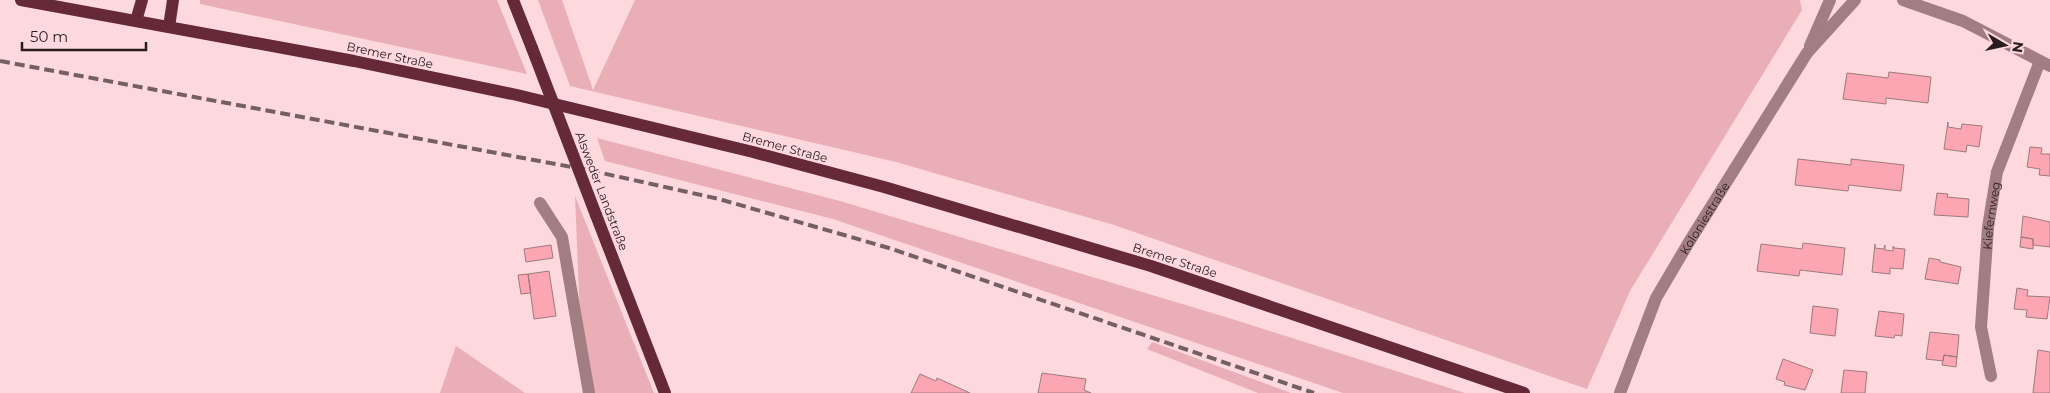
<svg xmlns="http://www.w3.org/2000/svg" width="2050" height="393" font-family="Montserrat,sans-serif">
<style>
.green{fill:#eaaeb6}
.building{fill:#fba6b2;stroke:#9c7b7f}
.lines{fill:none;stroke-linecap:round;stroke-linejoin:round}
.minor{stroke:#a27d82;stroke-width:12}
.major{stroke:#652a36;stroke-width:12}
.rail{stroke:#745f62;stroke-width:4;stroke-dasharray:10 5;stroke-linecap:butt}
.major-bridge{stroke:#652a36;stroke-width:12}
.labels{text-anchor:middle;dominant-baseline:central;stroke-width:4.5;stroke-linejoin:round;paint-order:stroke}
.street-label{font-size:12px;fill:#291c1e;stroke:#fdd8dc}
</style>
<rect width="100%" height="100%" fill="#fdd8dc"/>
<path class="green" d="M200,0H497L527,74L200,4Z
M538,0H562L593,90L635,0H1800L1802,10L1630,291L1587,389L1114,225L896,162L570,86Z
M597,138L840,201L1232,319L1465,393H1343L833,219L605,161Z
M575,196L581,211L654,393H583Z
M1152,342L1291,393H1258L1147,349Z
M456,346L525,393H440Z"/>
<path class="building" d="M1889,72L1931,77L1928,103L1886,98V104L1843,99L1847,73L1888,78Z
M1948,122V127L1961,129L1962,124L1982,126L1979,147L1967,145L1966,152L1944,149Z
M2030,147L2042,148L2041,154H2050V176L2039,175L2040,169L2027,167Z
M1798,159L1851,165V159L1904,165L1901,191L1849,185L1848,191L1795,185Z
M1937,193L1948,194L1947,197L1969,199L1968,217L1934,215Z
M2023,216L2050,222V247L2033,245V239L2021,237Z
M2021,237L2033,239V249L2020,247Z
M1803,243L1845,248L1842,275L1800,270L1799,276L1757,271L1761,244L1802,249Z
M1875,244V248L1884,249L1885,245V250L1893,251V246L1894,248L1905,249L1903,269L1890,268V274L1872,272Z
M551,245L553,258L526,262L524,249Z
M1929,258L1940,260V262L1961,267L1958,284L1925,279Z
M549,271L556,316L534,319L528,274Z
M528,274L531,293L521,294L518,275Z
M2017,288L2028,290L2027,296L2050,297L2047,319L2026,317L2027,310L2014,309Z
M1813,306L1838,309L1835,336L1810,333Z
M1879,311L1904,314L1902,336L1895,335L1894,338L1875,336Z
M1930,332L1959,335L1957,357L1944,355L1943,361L1926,359Z
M2038,350L2050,352V393H2033Z
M1944,355L1957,357L1956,367L1942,365Z
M1783,359L1813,370L1805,390L1784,385L1785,382L1776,379Z
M1844,370L1867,372L1865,393H1841Z
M1042,373L1086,379L1084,390L1091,393H1038Z
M920,374L936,381L937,378L970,393H911Z"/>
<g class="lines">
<g class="minor">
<path d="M1903,0L1963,21L2050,66"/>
<path d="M1810,46L1830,0"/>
<path d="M540,203L562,237L589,393"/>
<path id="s1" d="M1991,376L1981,327L1988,227L1997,172L2040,61"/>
<path id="s2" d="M1620,393L1656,298L1689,242L1807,53L1855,0"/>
</g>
<path class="major" d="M21,0L354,61L517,95L753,152L884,187L1151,266L1524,393
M513,0L532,48
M136,21L142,0
M169,27L173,0
M596,215L665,393"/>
<path class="rail" d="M0,61L588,170L719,199L889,248L1314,393"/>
<path class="major-bridge" d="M532,48L596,215"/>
</g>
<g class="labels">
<g class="street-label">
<text transform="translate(390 55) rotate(12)">Bremer Straße</text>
<text transform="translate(785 147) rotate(15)">Bremer Straße</text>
<text transform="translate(602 191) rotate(69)">Alsweder Landstraße</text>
<text stroke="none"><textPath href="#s1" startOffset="162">Kiefernweg</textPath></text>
<text stroke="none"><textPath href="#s2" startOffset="195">Koloniestraße</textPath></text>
<text transform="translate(1175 260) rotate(18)">Bremer Straße</text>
</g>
</g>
<g transform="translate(2005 45) rotate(99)" stroke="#fdd8dc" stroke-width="4" paint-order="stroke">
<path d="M0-4L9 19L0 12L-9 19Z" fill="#291c1e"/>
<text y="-8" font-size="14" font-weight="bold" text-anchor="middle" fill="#291c1e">N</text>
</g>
<path d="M22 42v8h124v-8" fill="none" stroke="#291c1e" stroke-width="2.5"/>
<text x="30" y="42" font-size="15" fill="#291c1e" stroke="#fdd8dc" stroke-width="4" paint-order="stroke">50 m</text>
</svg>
